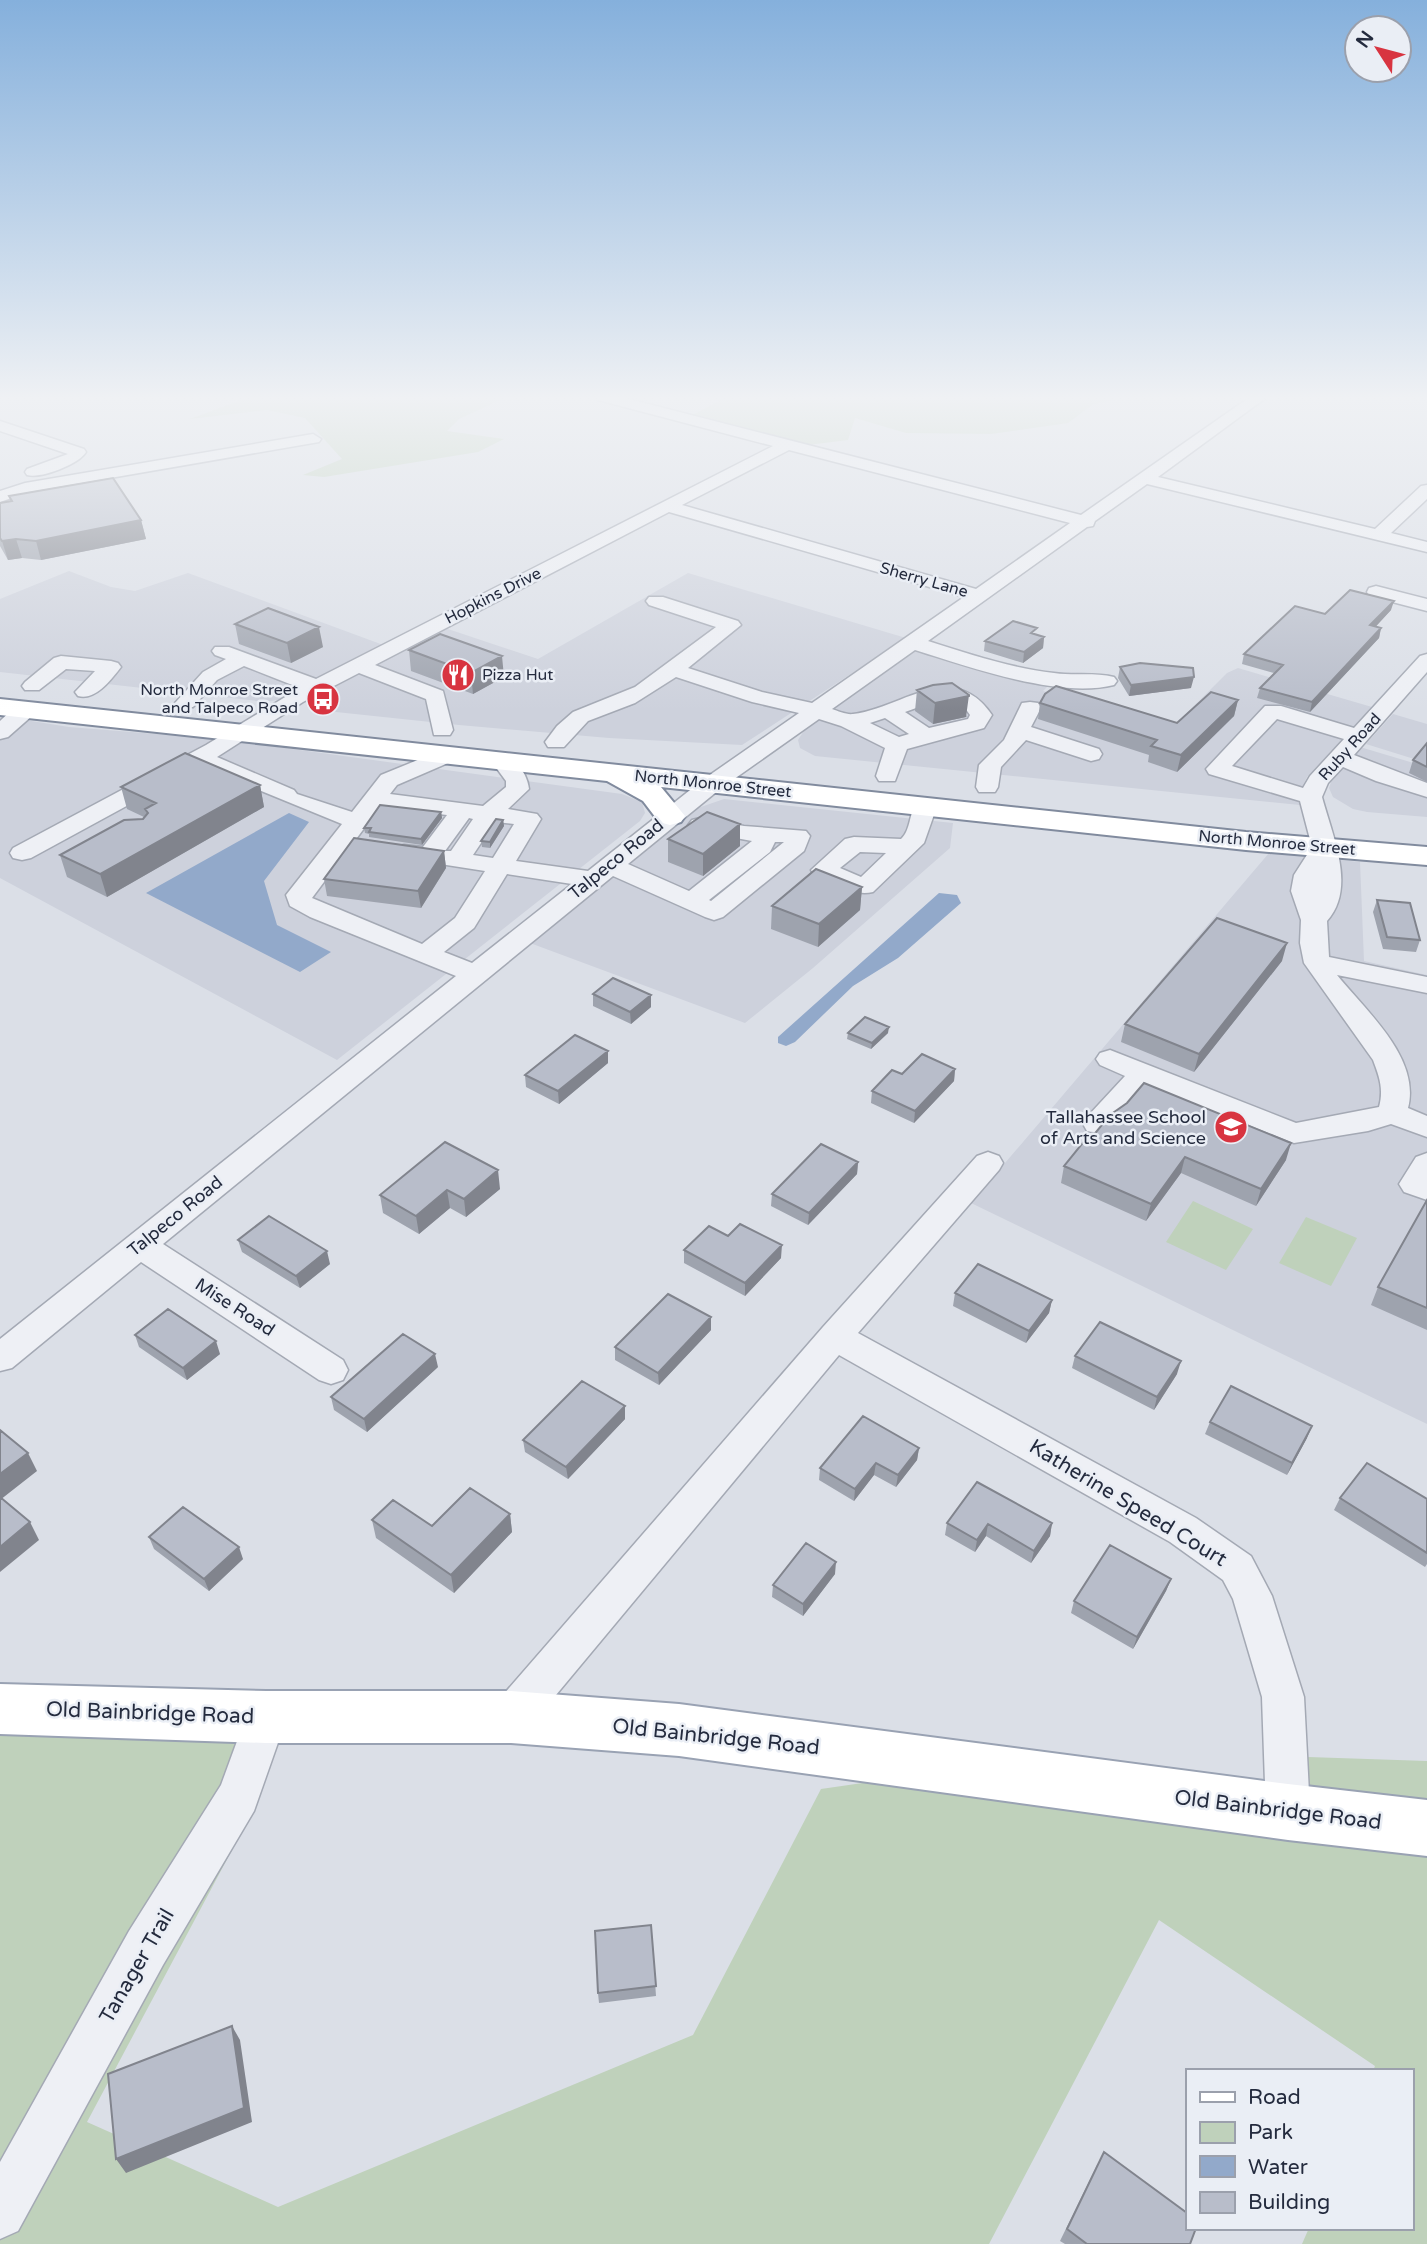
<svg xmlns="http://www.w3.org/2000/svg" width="1427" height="2244" font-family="'Varela Round',sans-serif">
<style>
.built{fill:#cdd1dc}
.green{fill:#bfd1bb}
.water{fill:#92a9ca}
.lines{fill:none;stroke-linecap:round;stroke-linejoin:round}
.minor-casing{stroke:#a4a9b4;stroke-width:3}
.major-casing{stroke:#99a2b3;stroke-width:4}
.highway-casing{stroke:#818b9e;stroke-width:4}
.minor{fill:#eef0f5;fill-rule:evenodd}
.major{fill:#fff;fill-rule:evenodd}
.highway{fill:#fff;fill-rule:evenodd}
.wall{fill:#9ea3ae}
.shaded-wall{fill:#81848d}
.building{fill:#b8bdca;stroke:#81848d;stroke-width:2}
.labels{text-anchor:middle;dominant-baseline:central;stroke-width:5;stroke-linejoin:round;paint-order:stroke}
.far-street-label{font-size:16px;fill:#242b3e;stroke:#eaeef5}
.far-poi-label{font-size:16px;fill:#242b3e;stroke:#eaeef5;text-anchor:start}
.street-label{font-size:18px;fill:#242b3e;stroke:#eaeef5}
.poi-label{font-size:18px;fill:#242b3e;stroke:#eaeef5;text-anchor:end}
.near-street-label{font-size:21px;fill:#242b3e;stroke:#eaeef5}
</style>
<rect width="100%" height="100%" fill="#dbdfe7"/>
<path class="built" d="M69,571L111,587L135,591L188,573L386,646L282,699L266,702L0,672V599Z
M688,573L906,638L742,745L609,738L459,725L336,712L322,708L310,701L312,695L442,627L538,659Z
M926,644L1052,682L1043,691L1171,729L1227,673L1238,668L1372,707L1307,777L1299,793L1300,805L815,756L800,748L798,740L807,726Z
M1393,714L1427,724V763L1366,744Z
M0,716L69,727L219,739L622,794L642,802L645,813L640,821L337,1060L0,878Z
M1360,747L1427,767V817L1367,812L1353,809L1333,797L1329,788L1331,782Z
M724,799L953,823L950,848L813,968L745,1023L530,943L698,808Z
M1269,853L1360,862L1364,961L1427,975V1424L971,1203Z"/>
<path class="green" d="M249,397H507L459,419L447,431L504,439L478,452L324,477L303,475L342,459L305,418L267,410L190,419Z
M726,397H1124L1092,405L1068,423L991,434L906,433L855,418L848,440L808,445L689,417Z
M1193,1201L1253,1229L1226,1270L1166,1242Z
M1306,1217L1357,1238L1331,1286L1279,1263Z
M0,1726L269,1734L241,1833L87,2122L278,2207L693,2035L821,1789L897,1778L1427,1847V2244H1302L1309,2228H1411V2071H1373L1375,2066L1159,1920L989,2244H0Z
M1308,1757L1427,1761V1808L1309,1795Z"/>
<path class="water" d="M289,813L309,822L264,881L277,925L331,952L300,972L146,893Z
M939,893L957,895L961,903L898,958L853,986L795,1042L786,1046L778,1043V1037Z"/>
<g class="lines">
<defs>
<path id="minor" d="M596,397H621L1081,515L1250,397H1267L1158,477L1375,529L1421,486L1427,485V499L1391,533L1427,542V552L1147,484L1095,521L1093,526L1087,527L928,641C969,654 1011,668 1054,673C1074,676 1095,672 1114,677L1117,681L1114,685C1058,699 970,667 915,650L832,709C838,711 847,715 853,714C901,709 952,657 992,715L984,728L907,749L895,781H879L876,776L885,748L841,726L819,719L720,789L628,864L689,891L752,841L692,830L688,825L692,820L700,818L744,826L806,831L810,836L804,851L723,917L714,920L705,917L613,876L163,1244L343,1360L348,1370L343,1380L331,1384L319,1380L141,1262L12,1368L0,1371V1339L456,976L310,917L290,906L286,895L342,824L200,766L31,858L22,860L13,858L10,853L13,848L206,745L300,688L244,666L217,680L193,707H179L175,703L203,672L226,659L215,655L212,651L215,647H229L316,679L773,446L598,400ZM789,450L1070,523L976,589L682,505ZM669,512L964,597L812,703L762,692L688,668L741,625L738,621L663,597H649L646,601L649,605L716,627L635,687L573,712L557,726L545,742L548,747H564L588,721L635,703L676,677L752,702L799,713L704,779L588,871L516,861L541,819L537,814L508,809L529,789C527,772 513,753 495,757L492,762L506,781V787L483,806L390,794L397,785L455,760L458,755L455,750L447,748L381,775L352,812L297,794L294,790L217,757L303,702L359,673L426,699L434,735H450L453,730L443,691L375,665ZM951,701L965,708L970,715L968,719L929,728L905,712L930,703ZM885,718L909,734L899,737L870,723ZM380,807L447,815L423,847L404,845L395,847L392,852L395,857L485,871L455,918L422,944L312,898ZM469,818L473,819L451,851H445ZM495,822L514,824L493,858L473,855ZM775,842H784L711,901L709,900L770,852ZM507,874L572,884L472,963L444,952L474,928Z
M0,421L84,449L86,452C79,464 41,479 27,475L25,472L27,469L68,454L0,431Z
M313,434L321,439L319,442L29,492L0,502V491L25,483Z
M1376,586L1427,599V611L1369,596L1367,592L1369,588Z
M1427,654V672L1354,755L1427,783V797L1376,781L1343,767L1328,783L1322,797C1332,835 1357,888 1327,921L1329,957L1427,977V993L1337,975C1366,1011 1421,1058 1408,1108L1427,1116V1137L1391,1124L1368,1131L1294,1143L1148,1085C1132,1104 1114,1138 1087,1131L1083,1124L1087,1117L1125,1076L1100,1065L1096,1059L1100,1053L1110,1050L1296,1123L1379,1107C1384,1089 1379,1076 1373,1060L1304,963L1300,943L1301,920L1291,891L1294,875L1312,847L1300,801L1209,774L1206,769L1265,706H1281L1354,728L1420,656ZM1277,719L1344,739L1310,776L1303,788L1232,766Z
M61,656L111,661L118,663L121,667C111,680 95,701 78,696L75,692L95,671L66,669L39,690H25L22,686L25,682L54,658Z
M1030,702L1038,703L1041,708L1031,727L1099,749L1102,754L1099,759L1091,761L1026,740L1001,767L998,787L995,792H979L976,787L979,765L1004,740L1022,703Z
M25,704L33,705L36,710L33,715L8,737L0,739V721L17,705Z
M925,799L933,801L937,806L924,843L873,892C854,897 832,883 814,875L811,870L845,839L854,837L901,839C911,830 909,813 917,801ZM860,852L886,853L861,877L840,868Z
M988,1152L999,1156L1003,1163L999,1170L858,1333L1196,1518L1251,1556L1272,1596L1304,1697L1310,1812L1304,1827L1288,1834L1272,1827L1266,1812L1262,1697L1233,1599L1223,1580L1170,1542L839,1355L526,1731L511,1737L496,1731L490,1717L496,1703L823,1327L977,1156Z
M1427,1153V1200L1404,1192L1399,1184L1416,1157Z
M266,1697L281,1703L287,1717L254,1811L163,1965L18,2231L0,2239V2162L129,1931L221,1785L251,1703Z"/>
<path id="major" d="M0,1684L266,1691H511L679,1704L1288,1784L1427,1800V1856L1288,1840L679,1756L511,1743H266L0,1734Z"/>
<path id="highway" d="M0,699L1246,832L1427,847V865L1246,850L661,787L685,816L681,822L670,825L659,822L643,801L607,781L0,715Z"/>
</defs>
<use href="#minor" class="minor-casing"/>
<use href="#major" class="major-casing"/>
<use href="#highway" class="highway-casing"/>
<use href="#minor" class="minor"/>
<use href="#major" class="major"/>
<use href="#highway" class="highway"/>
</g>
<path class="wall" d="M9,496L141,520L146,539L41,560L22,558L8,560L0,546V503L11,501Z
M1391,610L1376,626L1381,628L1379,638L1310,712L1257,698L1260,688L1274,673L1242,664L1244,654L1325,614Z
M235,624L323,647L291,663L239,644Z
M1036,635L1044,637L1043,648L1023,663L984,651L985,641Z
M409,650L504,677L473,694L411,671Z
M1120,667L1191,688L1129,696L1118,678Z
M917,690L967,716L966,717L933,724L915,711Z
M1238,700L1234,716L1177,772L1148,762L1149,755L1038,719L1040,703L1177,723Z
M1427,743V782L1409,773L1413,760Z
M260,785L264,807L107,897L67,877L60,855L143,819L144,817L127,809L121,787Z
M441,812L442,818L422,845L369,837V834L365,833L364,828Z
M503,820L504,826L490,848L482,847L481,841Z
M668,839L740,846L703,876L668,862Z
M444,851L446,868L421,908L327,896L324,879Z
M862,887L860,910L818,947L771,929L772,906Z
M1377,900L1420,940L1416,952L1383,949L1373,912Z
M1282,961L1194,1072L1121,1042L1125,1024Z
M593,994L651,1007L631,1024L593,1006Z
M848,1033H888L871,1049L847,1039Z
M608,1051V1063L559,1104L526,1087L525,1075Z
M955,1069L954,1081L914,1123L871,1103L872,1091L902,1074Z
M445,1142L500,1189L466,1217L450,1208L419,1234L383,1213L380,1195Z
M1088,1142L1286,1160L1256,1206L1181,1173L1146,1221L1061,1183L1064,1166Z
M858,1162L857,1174L808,1225L771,1206L772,1194Z
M1427,1200V1330L1371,1305L1378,1287Z
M728,1236L781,1258L745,1296L684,1263V1250Z
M238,1240L330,1264L300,1288L242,1252Z
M955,1293L1052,1300L1049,1313L1026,1343L953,1306Z
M711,1317V1330L659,1385L615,1360V1347Z
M135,1335L220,1354L187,1380L139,1347Z
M1075,1356L1177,1374L1154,1410L1072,1368Z
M438,1367L367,1432L334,1410L331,1397Z
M625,1406V1419L568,1479L525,1452L523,1440Z
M1210,1422L1307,1438L1287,1475L1205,1434Z
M919,1448L917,1460L896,1487L874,1475L854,1501L819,1480L820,1468Z
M1340,1498L1427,1499V1564L1425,1567L1334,1510Z
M510,1514L512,1532L454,1593L376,1538L372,1520L432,1526Z
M947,1523H1052L1050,1536L1031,1563L986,1536L975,1552L945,1535Z
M149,1537L243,1559L209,1591L154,1549Z
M835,1574L803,1616L772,1597L773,1585Z
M1171,1579L1166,1591L1133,1649L1071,1613L1074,1601Z
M651,1925L656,1996L599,2003L598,1993Z
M1097,2165L1190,2244H1065L1060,2241Z"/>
<path class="shaded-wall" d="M141,520L146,539L41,560L36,541Z
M16,539L22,558L8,560L2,541Z
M1394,601L1391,610L1368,635L1370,625Z
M319,627L323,647L291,663L287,643Z
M1381,628L1379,638L1310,712L1312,702Z
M1044,637L1043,648L1023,663L1024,652Z
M502,656L504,677L473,694L471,673Z
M1194,677L1191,688L1129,696L1131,685Z
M969,695L966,717L933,724L935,703Z
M1238,700L1234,716L1177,772L1181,755Z
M260,785L264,807L107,897L100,874Z
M441,812L442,818L422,845L421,839Z
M503,820L504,826L490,848V842Z
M740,824V846L703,876V854Z
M444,851L446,868L421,908L418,891Z
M862,887L860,910L818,947L819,924Z
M1287,943L1282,961L1194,1072L1199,1054Z
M651,995V1007L631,1024L630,1012Z
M889,1027L888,1033L871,1049L872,1043Z
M608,1051V1063L559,1104L558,1091Z
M955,1069L954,1081L914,1123L915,1111Z
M1291,1143L1286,1160L1256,1206L1261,1189Z
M1185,1157L1181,1173L1146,1221L1151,1204Z
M858,1162L857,1174L808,1225L809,1213Z
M498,1170L500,1189L466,1217L464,1199Z
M447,1190L450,1208L419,1234L416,1216Z
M782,1245L781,1258L745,1296V1283Z
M327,1251L330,1264L300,1288L296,1276Z
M1052,1300L1049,1313L1026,1343L1029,1331Z
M711,1317V1330L659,1385L658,1373Z
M216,1341L220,1354L187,1380L183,1368Z
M435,1354L438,1367L367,1432L364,1419Z
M1181,1361L1177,1374L1154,1410L1157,1397Z
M625,1406V1419L568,1479L566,1467Z
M1312,1426L1307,1438L1287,1475L1292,1463Z
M919,1448L917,1460L896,1487L898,1475Z
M28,1453L37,1471L0,1500V1474Z
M876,1463L874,1475L854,1501L855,1489Z
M510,1514L512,1532L454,1593L451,1575Z
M30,1522L39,1540L0,1572V1547Z
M1052,1523L1050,1536L1031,1563L1034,1551Z
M988,1524L986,1536L975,1552L977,1540Z
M239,1547L243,1559L209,1591L204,1579Z
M836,1562L835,1574L803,1616V1604Z
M1171,1579L1166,1591L1133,1649L1137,1637Z
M232,2026L240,2040L252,2122L126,2173L116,2159Z"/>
<path class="building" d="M113,478L141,520L36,541L16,539L2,541L0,538V503L12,501L9,496Z
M1350,590L1394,601L1370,625L1381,628L1312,702L1260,688L1283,665L1244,654L1295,606L1325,614Z
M268,608L319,627L287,643L235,624Z
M1013,621L1037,628L1031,633L1044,637L1024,652L985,641Z
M440,634L502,656L471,673L409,650Z
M1140,663L1193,668L1194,677L1131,685L1120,667Z
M952,683L969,695V696L935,703L917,690L933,685Z
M1056,686L1177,723L1211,692L1238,700L1181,755L1151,746L1157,740L1040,703L1045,694Z
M1427,743V767L1413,760Z
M185,753L260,785L100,874L60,855L124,820L143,819L148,813L145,809L156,803L121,787Z
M380,805L441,812L421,839L369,832L371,828H364Z
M707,812L740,824L703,854L668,839Z
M496,819L503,820L490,842L481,841Z
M354,838L444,851L418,891L324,879Z
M816,869L862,887L819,924L772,906Z
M1377,900L1410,903L1420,940L1387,937Z
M1217,918L1287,943L1199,1054L1125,1024Z
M613,978L651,995L630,1012L593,994Z
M865,1017L889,1027L872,1043L848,1033Z
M575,1035L608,1051L558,1091L525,1075Z
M922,1054L955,1069L915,1111L872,1091L892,1070L902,1074Z
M1144,1083L1291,1143L1261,1189L1185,1157L1151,1204L1064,1166L1085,1140L1088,1142L1110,1115L1127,1103Z
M445,1142L498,1170L464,1199L447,1190L416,1216L380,1195Z
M821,1144L858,1162L809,1213L772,1194Z
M1427,1200V1308L1378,1287Z
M269,1216L327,1251L296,1276L238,1240Z
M740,1224L782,1245L745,1283L684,1250L709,1226L728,1236Z
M978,1264L1052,1300L1029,1331L955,1293Z
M668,1294L711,1317L658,1373L615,1347Z
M168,1309L216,1341L183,1368L135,1335Z
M1100,1322L1181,1361L1157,1397L1075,1356Z
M403,1334L435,1354L364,1419L331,1397Z
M582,1381L625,1406L566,1467L523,1440Z
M1231,1386L1312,1426L1292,1463L1210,1422Z
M863,1416L919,1448L898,1475L876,1463L855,1489L820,1468Z
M0,1430L28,1453L0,1474Z
M1367,1463L1427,1499V1553L1340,1498Z
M977,1482L1052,1523L1034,1551L988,1524L977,1540L947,1523Z
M470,1488L510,1514L451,1575L372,1520L393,1500L432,1526Z
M0,1497L30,1522L0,1547Z
M183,1507L239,1547L204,1579L149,1537Z
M806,1543L836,1562L803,1604L773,1585Z
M1110,1545L1171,1579L1137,1637L1074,1601Z
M651,1925L656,1986L598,1993L595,1931Z
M232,2026L244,2108L116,2159L108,2074Z
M1104,2152L1187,2213V2228H1196L1190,2244H1087L1067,2229Z"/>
<linearGradient id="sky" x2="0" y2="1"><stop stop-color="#85b0dc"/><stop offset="0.56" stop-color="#eff1f4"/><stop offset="1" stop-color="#eff1f4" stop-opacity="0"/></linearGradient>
<rect width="1427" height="711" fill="url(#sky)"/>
<defs>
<symbol id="restaurant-disc" viewBox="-11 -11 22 22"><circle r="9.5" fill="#d83440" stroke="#eaeef5"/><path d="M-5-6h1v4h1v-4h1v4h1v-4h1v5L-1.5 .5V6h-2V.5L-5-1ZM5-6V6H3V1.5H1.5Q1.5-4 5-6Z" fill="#fff"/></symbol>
<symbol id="bus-disc" viewBox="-11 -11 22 22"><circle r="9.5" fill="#d83440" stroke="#eaeef5"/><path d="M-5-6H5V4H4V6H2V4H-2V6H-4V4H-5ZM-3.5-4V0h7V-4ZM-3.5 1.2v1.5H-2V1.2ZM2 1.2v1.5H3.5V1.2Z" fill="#fff"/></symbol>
<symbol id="school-disc" viewBox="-11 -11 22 22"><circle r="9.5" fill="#d83440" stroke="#eaeef5"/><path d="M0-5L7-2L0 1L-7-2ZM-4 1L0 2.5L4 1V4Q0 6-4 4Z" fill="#fff"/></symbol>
</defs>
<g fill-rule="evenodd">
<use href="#restaurant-disc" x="439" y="656" width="38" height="38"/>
<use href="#bus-disc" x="304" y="680" width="38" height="38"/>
<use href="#school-disc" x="1212" y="1108" width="38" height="38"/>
</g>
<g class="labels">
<g class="far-street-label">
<text transform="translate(924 580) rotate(16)">Sherry Lane</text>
<text transform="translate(493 596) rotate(-27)">Hopkins Drive</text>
<text transform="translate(1350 747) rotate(-48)">Ruby Road</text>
<text transform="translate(713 784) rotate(6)">North Monroe Street</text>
<text transform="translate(1277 843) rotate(5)">North Monroe Street</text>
</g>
<g class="far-poi-label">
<text x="482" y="675">Pizza Hut</text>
<text x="298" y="690" text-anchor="end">North Monroe Street<tspan x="298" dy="18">and Talpeco Road</tspan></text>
</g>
<g class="street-label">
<text transform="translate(616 859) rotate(-39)">Talpeco Road</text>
<text transform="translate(175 1216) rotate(-39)">Talpeco Road</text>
<text transform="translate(235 1307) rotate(33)">Mise Road</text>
</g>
<g class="poi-label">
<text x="1206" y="1117">Tallahassee School<tspan x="1206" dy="21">of Arts and Science</tspan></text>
</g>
<g class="near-street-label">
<text transform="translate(1128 1503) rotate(31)">Katherine Speed Court</text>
<text transform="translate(150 1713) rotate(2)">Old Bainbridge Road</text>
<text transform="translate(716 1737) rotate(6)">Old Bainbridge Road</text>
<text transform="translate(1278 1810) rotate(7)">Old Bainbridge Road</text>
<text transform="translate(137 1966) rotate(-60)">Tanager Trail</text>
</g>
</g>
<rect x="1186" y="2069" width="228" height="161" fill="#eaeef5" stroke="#9ba0ac" stroke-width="2"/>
<rect x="1200" y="2092" width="35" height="10" fill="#ffffff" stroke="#9ba0ac" stroke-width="2"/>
<text x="1248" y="2104" font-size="21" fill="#242b3e">Road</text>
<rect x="1200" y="2122" width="35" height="21" fill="#bfd1bb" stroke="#9ba0ac" stroke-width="2"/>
<text x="1248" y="2139" font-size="21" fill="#242b3e">Park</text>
<rect x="1200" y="2156" width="35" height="21" fill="#92a9ca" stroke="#9ba0ac" stroke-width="2"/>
<text x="1248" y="2174" font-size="21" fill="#242b3e">Water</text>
<rect x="1200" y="2192" width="35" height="21" fill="#b8bdca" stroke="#9ba0ac" stroke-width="2"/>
<text x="1248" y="2209" font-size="21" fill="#242b3e">Building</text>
<g transform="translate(1378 49) rotate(306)"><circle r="33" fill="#eaeef5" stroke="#9ba0ac" stroke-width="2"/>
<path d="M0-5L12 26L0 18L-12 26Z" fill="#d83440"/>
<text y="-10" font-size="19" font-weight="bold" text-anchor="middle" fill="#242b3e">N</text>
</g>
</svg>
